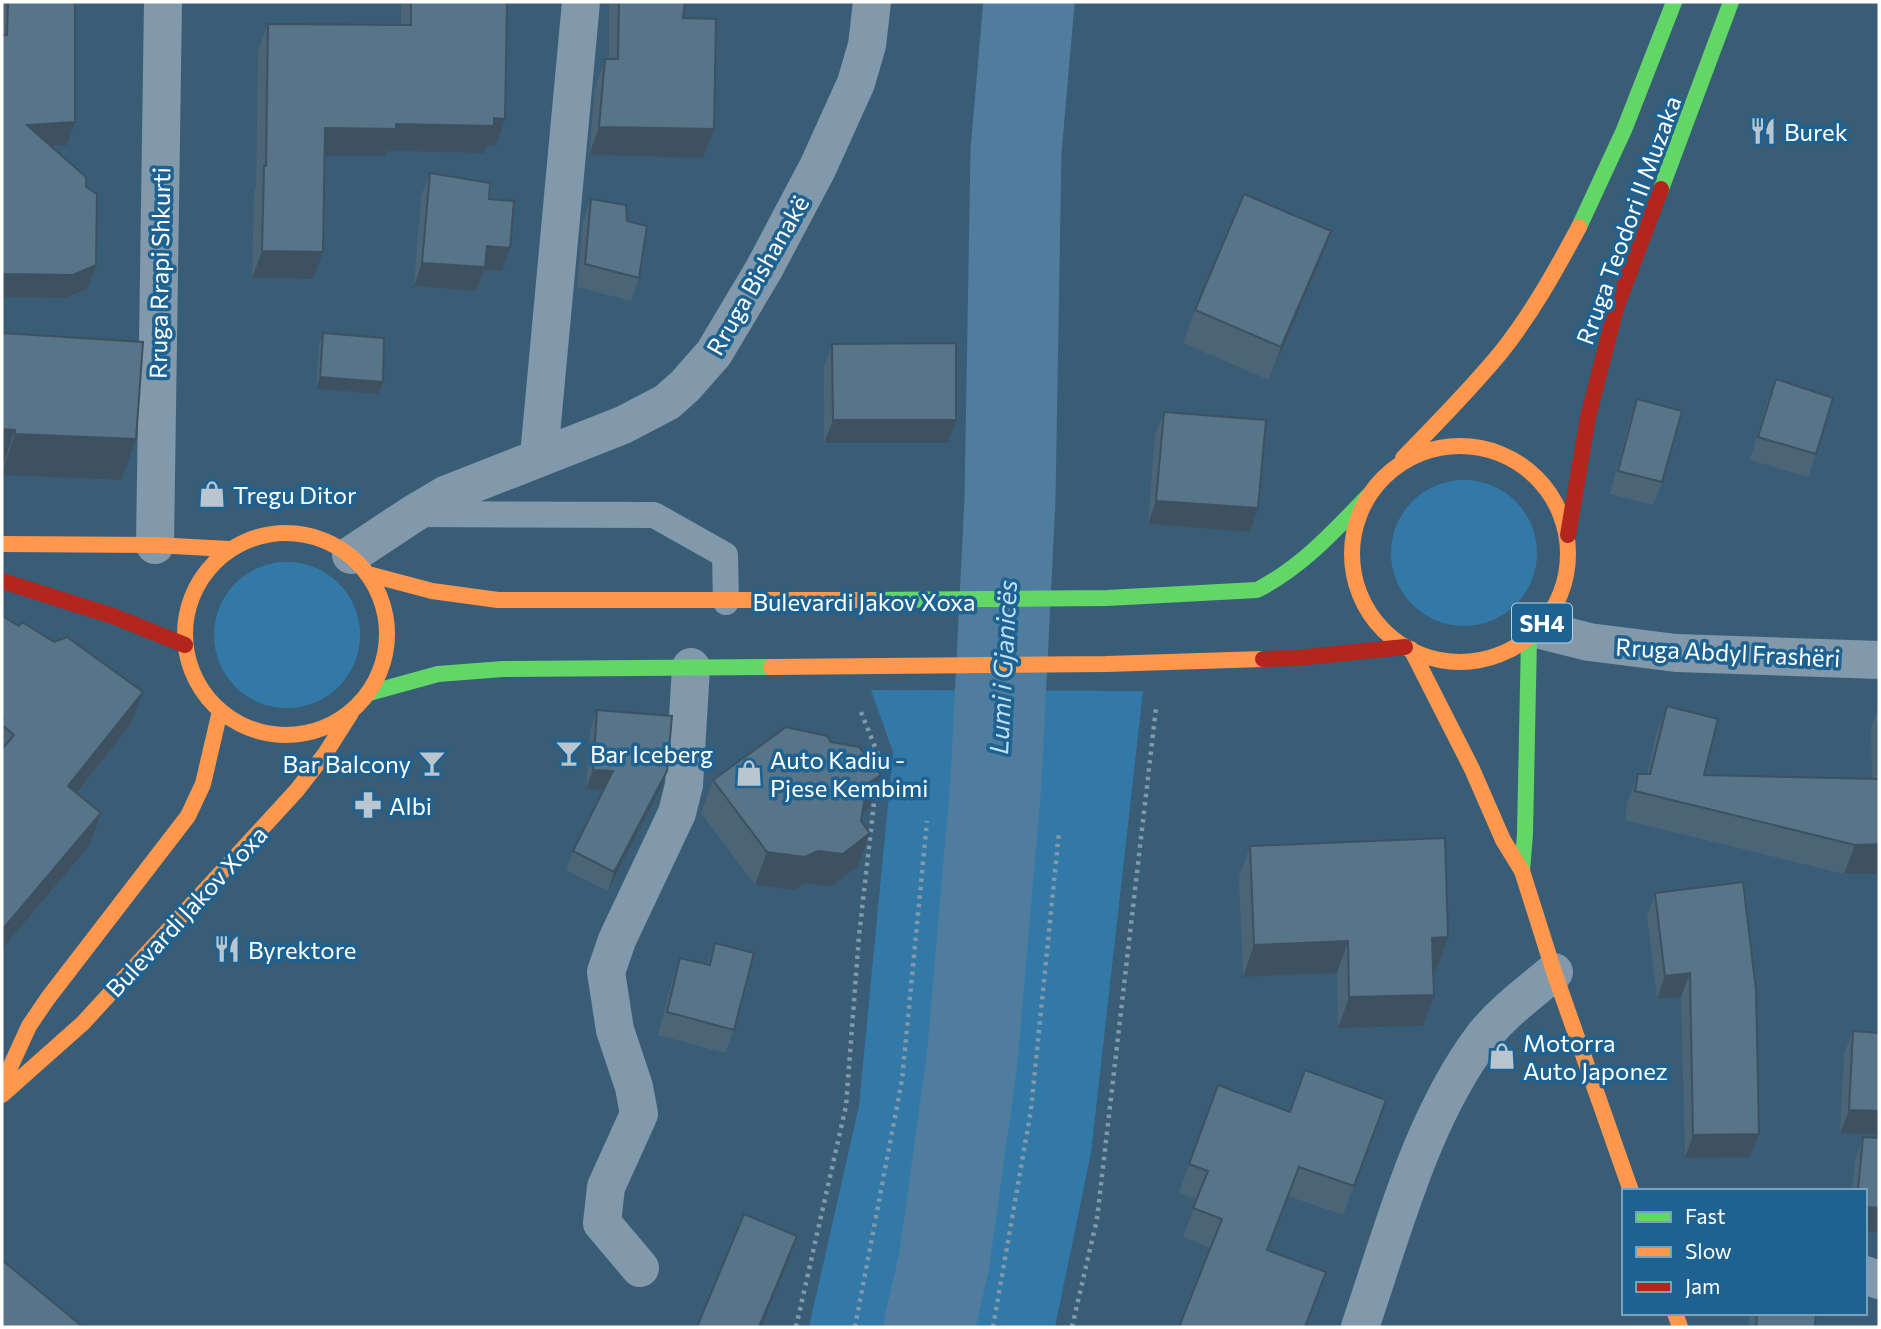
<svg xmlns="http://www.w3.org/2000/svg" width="1881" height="1329" font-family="Commissioner,sans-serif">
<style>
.green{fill:#3379a8}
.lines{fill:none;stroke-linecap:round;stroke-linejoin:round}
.river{stroke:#507d9d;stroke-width:91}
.path{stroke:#8199aa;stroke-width:4.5;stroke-dasharray:3.5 5;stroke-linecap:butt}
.lane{stroke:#8199aa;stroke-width:26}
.street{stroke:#8199aa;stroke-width:38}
.fast{stroke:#63d668;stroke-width:16}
.slow{stroke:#ff974d;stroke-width:16}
.jam{stroke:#b3261e;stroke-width:16}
.wall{fill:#4b6476}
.shaded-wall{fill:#3d5160}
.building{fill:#577489;stroke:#3d5160;stroke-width:2}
.labels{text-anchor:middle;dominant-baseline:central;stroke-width:7;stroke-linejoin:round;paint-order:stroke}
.shield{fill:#1e6292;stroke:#bcd0de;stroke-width:2}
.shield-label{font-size:23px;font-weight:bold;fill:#fff}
.poi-label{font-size:24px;fill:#fff;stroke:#1e6292;text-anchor:start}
.street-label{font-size:24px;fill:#fff;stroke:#1e6292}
.water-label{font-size:26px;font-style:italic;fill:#bcdef5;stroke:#1e6292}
</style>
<rect width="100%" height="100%" fill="#395d77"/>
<path class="green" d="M1391 553a73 73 0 1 1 146 0a73 73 0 1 1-146 0Z
M214 635a73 73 0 1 1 146 0a73 73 0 1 1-146 0Z
M871,690L1143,691L1091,1153L1055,1327H809L859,1106L893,752Z"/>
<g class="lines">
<path class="river" d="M929,1327L944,1262L972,1060L996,782L1010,499L1016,151L1029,2"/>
<path class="path" d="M861,712L879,757L877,777
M796,1327L846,1106L859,936L876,785
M855,1327L902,1080L927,821
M993,1327L1031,1110L1059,832
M1072,1327L1097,1219L1156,708"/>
<path class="lane" d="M416,514L654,515L725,555L726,602"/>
<path class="street" d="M539,456L581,2
M155,545L163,2
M351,555L413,514L445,495L623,425L667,402L685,386L714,353L764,269L818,167L856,83L867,45L872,2
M1537,629L1589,642L1676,653L1879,660
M640,1268L602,1223L606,1187L639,1114L634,1087L615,1030L606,972L617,940L677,813L684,785L691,667
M1865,1275L1879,1280
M1360,1327C1393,1231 1421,1120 1483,1037C1503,1012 1529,993 1554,972"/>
<path class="fast" d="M1661,189L1731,2
M1579,227L1624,130L1674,2
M871,600L1107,598L1257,590C1302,567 1334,531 1369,495
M369,693L438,674L503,669L771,667
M1522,871L1525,834L1529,637"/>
<path class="slow" d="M1352 554a108 108 0 1 1 216 0a108 108 0 1 1-216 0Z
M1403,458C1437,423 1471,389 1502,351C1532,313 1556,270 1579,227
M185 634a101 101 0 1 1 202 0a101 101 0 1 1-202 0Z
M2,544L155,545L229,549
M368,574L432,591L498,600H871
M1411,649L1472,769L1503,840L1522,871L1554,972L1631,1191
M771,667L1106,664L1263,659
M2,1085L29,1026L48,998L188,816L203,784L220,711
M2,1095L83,1023L297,790L325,754L351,713
M1675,1313L1680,1327"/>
<path class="jam" d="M1568,535L1588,417L1616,308L1661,189
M2,581L113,616L185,645
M1263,659L1297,658L1405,647"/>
</g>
<path class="wall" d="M2,2H75L67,145L50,146L88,288L65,298L2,297Z
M401,2H507L496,146L487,145L484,153L388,151L386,156H324L313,279L252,278L254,193L256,187L258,51L268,24L401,25Z
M609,2H685L683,18L703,158L589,155L595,88L605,59H609Z
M430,173L489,199L502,271L484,270L476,291L414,286L421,196Z
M591,199L627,221L639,278L631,301L577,287L583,222Z
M1319,263L1269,380L1183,343L1195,310Z
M2,333L121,480L2,475Z
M323,333L383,382L378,394L316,389L319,345Z
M832,344L948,443H824V367Z
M1776,379L1816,454L1808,477L1750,460L1767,402Z
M1637,399L1662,482L1653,505L1610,494L1629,422Z
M1164,412L1258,508L1250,532L1148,524L1155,435Z
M2,616L19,626L54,642L143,692L131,724L77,793L89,846L2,949Z
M1667,706L1704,775L1872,779L1871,728L1879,706V874H1844L1625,820L1627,803L1638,774H1647L1656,735Z
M597,710L667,771L660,790L608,891L566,870L573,851L604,790L586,789L590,730Z
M713,780L869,808L863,812L858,866L831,887L806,883L793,890L755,885L701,813Z
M1250,846L1448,937L1437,969H1433L1434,995L1423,1026L1338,1028L1337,973L1243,977L1239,878Z
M1655,893L1759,1134L1750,1157L1685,1158L1681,997L1657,999L1647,916Z
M715,943L734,1030L725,1053L658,1035L672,981L680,958L707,965Z
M1853,1031L1879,1033V1135L1840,1133L1844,1054Z
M1218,1085L1290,1112L1386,1100L1343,1215L1288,1196L1268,1250L1326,1272L1305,1327H1179L1211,1248L1183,1237L1197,1200L1179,1193Z
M1863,1137L1879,1138V1232L1865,1231V1191H1852L1855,1160Z
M1749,1313H1816L1815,1327H1749Z"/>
<path class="shaded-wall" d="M494,118L505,119L496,146L487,145L484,153L388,151L386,156H315L325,128Z
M75,122L67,145L18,148L27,125Z
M599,127L714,129L703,158L589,155Z
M1331,231L1319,263L1269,380L1281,347Z
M487,246L510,248L502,271L484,270L476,291L414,286L422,263Z
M262,251L323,252L313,279L252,278Z
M96,265L88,288L65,298L2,297V274Z
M320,377L383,382L378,394L316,389Z
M833,420H956L948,443H824Z
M2,429L15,430L2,468Z
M15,434L136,439L121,480L2,475V472Z
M1156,501L1258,508L1250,532L1148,524Z
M143,692L131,724L56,819L68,786Z
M593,770L613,771L606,790L586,789Z
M667,771L660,790L608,891L614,872Z
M881,775L869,808L855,817L867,784Z
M101,813L89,846L2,949V930Z
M870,833L858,866L831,887L806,883L793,890L755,885L767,852Z
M1879,844V874H1844L1855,845Z
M1448,937L1437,969L1421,970L1432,938Z
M1348,941L1337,973L1243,977L1254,945Z
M1690,973L1681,997L1657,999L1665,976Z
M1434,995L1423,1026L1338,1028L1349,997Z
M1849,1110L1879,1111V1135L1840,1133Z
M1759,1134L1750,1157L1685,1158L1693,1135Z
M1865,1207L1879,1208V1232L1865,1231Z
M797,1236L785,1269L761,1327H759Z"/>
<path class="building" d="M8,2H75V122L27,125L86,177V187L97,194L96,265L73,275L2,274V35H7Z
M411,2H507L505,119L494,118V126L396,124V129L325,128L323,252L262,251L264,166H266L268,24L411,25Z
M619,2H685L683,18L716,19L714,129L599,127L605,59H618Z
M430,173L490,183L489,199L514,201L510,248L487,246L485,267L422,263Z
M1244,194L1331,231L1281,347L1195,310Z
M591,199L626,205L627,221L647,226L639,278L585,264Z
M2,333L143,342L136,439L15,434V430L2,429Z
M323,333L384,338L383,382L320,377Z
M956,343V420H833L832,344Z
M1776,379L1833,398L1816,454L1758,437Z
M1637,399L1682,411L1662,482L1618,471Z
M1164,412L1266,420L1258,508L1156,501Z
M2,616L19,626L22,622L54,642L67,637L143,692L68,786L101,813L2,930V749L14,735L2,725V720L3,719L2,717Z
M1667,706L1718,719L1704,775L1879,779V844L1855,845L1635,791L1638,774H1650Z
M597,710L672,716L667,771L614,872L573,851L613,771L593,770Z
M786,727L827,736L831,742L859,747L881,775L867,784L861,821L870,833L843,854L818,851L805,857L767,852L713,780Z
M1445,838L1448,937L1432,938L1434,995L1349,997L1348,941L1254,945L1250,846Z
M1743,882L1756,990L1759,1134L1693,1135L1690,973L1665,976L1655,893Z
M715,943L754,953L734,1030L667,1012L680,958L710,965Z
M1853,1031L1879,1033V1111L1849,1110Z
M1305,1070L1386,1100L1354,1186L1299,1167L1267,1250L1326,1272L1305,1327H1179L1222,1219L1193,1208L1208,1171L1189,1164L1218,1085L1290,1112Z
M1863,1137L1879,1138V1208L1865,1207V1191H1858Z
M744,1214L797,1236L759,1327H697Z
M2,1260L83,1327H2Z
M1757,1313H1816L1815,1327H1756Z"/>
<defs>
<symbol id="restaurant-bare" viewBox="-9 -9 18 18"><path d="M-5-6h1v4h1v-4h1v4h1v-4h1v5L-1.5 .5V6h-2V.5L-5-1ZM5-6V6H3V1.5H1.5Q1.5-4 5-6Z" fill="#bac6cf" stroke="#1e6292" stroke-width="2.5" paint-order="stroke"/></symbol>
<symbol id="shop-bare" viewBox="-9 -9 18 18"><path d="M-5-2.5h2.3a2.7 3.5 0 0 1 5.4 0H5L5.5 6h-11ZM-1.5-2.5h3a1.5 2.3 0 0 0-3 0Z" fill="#bac6cf" stroke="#1e6292" stroke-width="2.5" paint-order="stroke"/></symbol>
<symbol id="bar-bare" viewBox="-9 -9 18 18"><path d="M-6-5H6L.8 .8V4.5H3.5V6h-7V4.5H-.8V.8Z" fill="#bac6cf" stroke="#1e6292" stroke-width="2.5" paint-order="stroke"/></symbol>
<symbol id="pharmacy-bare" viewBox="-9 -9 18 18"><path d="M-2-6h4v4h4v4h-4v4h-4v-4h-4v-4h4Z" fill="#bac6cf" stroke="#1e6292" stroke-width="2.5" paint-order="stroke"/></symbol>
</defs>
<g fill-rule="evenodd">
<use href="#restaurant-bare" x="1744" y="112" width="38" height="38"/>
<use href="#shop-bare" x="193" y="475" width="38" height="38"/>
<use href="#bar-bare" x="550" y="734" width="38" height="38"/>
<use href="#bar-bare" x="413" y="744" width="38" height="38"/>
<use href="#shop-bare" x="730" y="754" width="38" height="38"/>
<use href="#pharmacy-bare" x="349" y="786" width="38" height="38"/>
<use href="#restaurant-bare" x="208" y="930" width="38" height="38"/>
<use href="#shop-bare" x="1483" y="1037" width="38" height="38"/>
</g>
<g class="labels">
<rect class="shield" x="1512" y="603.5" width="60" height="39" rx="5"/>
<g class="shield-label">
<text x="1542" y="623">SH4</text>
</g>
<g class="poi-label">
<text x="1784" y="131">Burek</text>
<text x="233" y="494">Tregu Ditor</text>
<text x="590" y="753">Bar Iceberg</text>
<text x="770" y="759">Auto Kadiu -<tspan x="770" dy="28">Pjese Kembimi</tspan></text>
<text x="411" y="763" text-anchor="end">Bar Balcony</text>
<text x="389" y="805">Albi</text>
<text x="248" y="949">Byrektore</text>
<text x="1523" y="1042">Motorra<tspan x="1523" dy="28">Auto Japonez</tspan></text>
</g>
<g class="street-label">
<text transform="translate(1628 220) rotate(-70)">Rruga Teodori II Muzaka</text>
<text transform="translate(159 273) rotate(-89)">Rruga Rrapi Shkurti</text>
<text transform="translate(757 275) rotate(-60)">Rruga Bishanakë</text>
<text x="864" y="601">Bulevardi Jakov Xoxa</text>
<text transform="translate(1728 652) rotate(3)">Rruga Abdyl Frashëri</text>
<text transform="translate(186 911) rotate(-47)">Bulevardi Jakov Xoxa</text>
</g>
<g class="water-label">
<text transform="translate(1002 667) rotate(-87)">Lumi i Gjanicës</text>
</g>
</g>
<rect width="1881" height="1329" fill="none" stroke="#ffffff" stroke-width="7"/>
<rect x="1622" y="1189" width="245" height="126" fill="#1e6292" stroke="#78a1be" stroke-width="2"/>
<rect x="1636" y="1212" width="35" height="10" fill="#63d668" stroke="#78a1be" stroke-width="2"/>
<text x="1685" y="1224" font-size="21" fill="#ffffff">Fast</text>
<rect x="1636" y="1247" width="35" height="10" fill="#ff974d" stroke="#78a1be" stroke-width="2"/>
<text x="1685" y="1259" font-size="21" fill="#ffffff">Slow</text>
<rect x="1636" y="1282" width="35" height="10" fill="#b3261e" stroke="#78a1be" stroke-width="2"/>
<text x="1685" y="1294" font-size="21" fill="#ffffff">Jam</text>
</svg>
